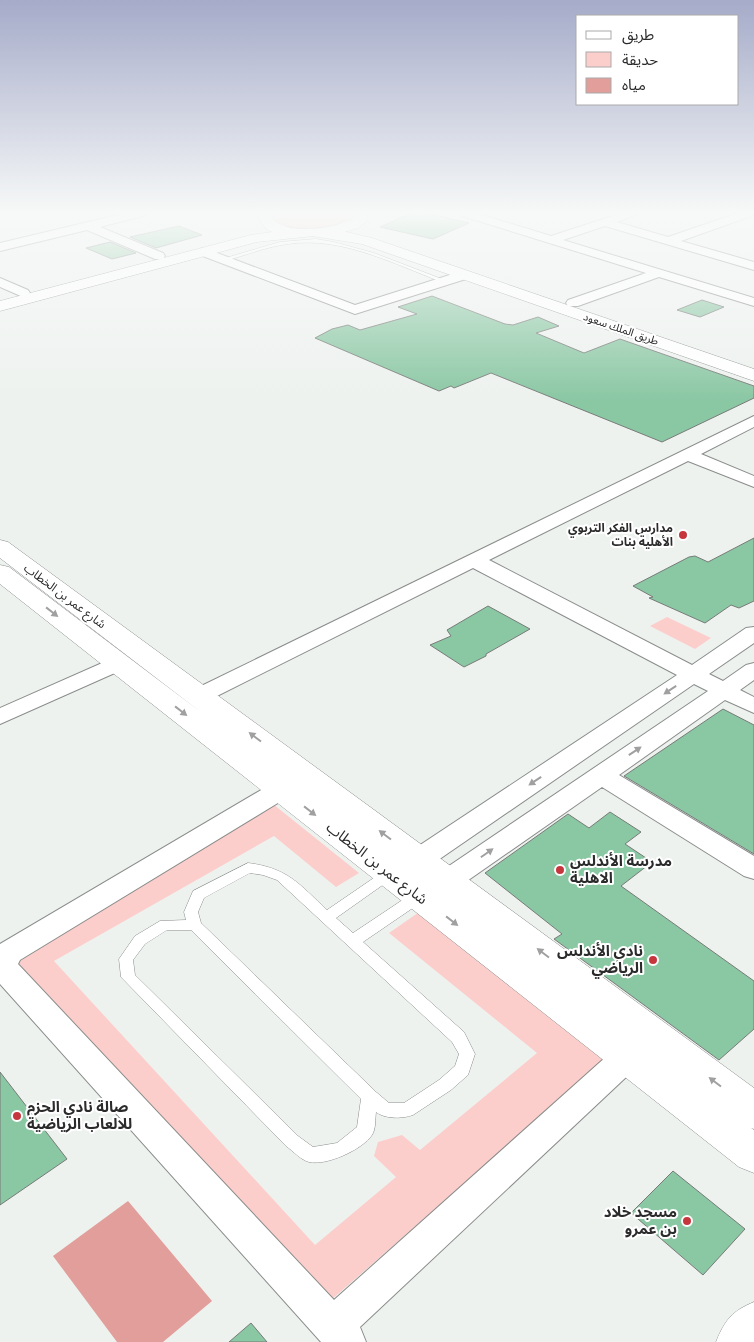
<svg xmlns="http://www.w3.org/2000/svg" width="754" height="1342" font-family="'Roboto Condensed','Noto Sans Arabic',sans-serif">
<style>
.green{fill:#fccecb}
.water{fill:#e19e9a}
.building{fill:#8ac7a3;stroke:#777b78}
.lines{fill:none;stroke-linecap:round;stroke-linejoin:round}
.service-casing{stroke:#8a8d8b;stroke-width:1}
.minor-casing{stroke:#8a8d8b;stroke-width:2}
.tertiary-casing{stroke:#8a8d8b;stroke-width:1}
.secondary-casing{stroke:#8a8d8b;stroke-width:1}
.service{fill:#fff;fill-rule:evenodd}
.minor{fill:#fff;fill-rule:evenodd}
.tertiary{fill:#fff;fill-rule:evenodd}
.secondary{fill:#fff;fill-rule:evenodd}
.oneway{fill:#9fa09f}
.poi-dot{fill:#c5363d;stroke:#fff;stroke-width:2}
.labels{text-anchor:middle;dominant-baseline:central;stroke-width:4;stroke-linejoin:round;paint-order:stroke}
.far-street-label{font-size:11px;fill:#2a2b2a;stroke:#fff}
.poi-label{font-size:12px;font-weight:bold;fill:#2a2b2a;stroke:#fff;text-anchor:end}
.street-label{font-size:12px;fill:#2a2b2a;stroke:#fff}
.near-poi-label{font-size:15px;font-weight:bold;fill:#2a2b2a;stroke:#fff;text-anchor:start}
.near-street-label{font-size:15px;fill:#2a2b2a;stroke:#fff}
</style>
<rect width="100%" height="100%" fill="#eef2ef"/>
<path class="green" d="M278,213H345L349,217C338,236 295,228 277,225L273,219Z
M667,617L711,638L695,649L650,626Z
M273,804L359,873L336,887L274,836L54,961L315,1245L396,1177L374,1156L378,1142L402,1135L420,1150L537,1053L389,933L422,910L609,1057L315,1314L7,965L167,871L166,864Z"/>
<path class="water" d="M128,1201L212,1301L163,1342H117L53,1256Z"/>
<path class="building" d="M412,213H426L469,223L433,239L380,227Z
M179,226L202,235L156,248L130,237Z
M110,242L136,253L112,259L86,248Z
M432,296L505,324L513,325L538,317L559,326L536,333L584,353L620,339L754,386V398L662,442L491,373L454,388L451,386L439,391L315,338L332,329L348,325L360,330L417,314L398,307Z
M702,300L724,307L700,317L677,310Z
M754,538V601L739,608L731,605L705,623L649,598L653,597L633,586L689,557L695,556L708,562Z
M488,606L530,629L486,654V656L464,667L430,645L451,636L447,630Z
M723,709L754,725V854L624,776Z
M610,812L641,832L625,844L652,862L621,886L754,981V1029L719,1060L554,939L562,934L485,873L568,814L589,828Z
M0,1072L67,1159L0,1205Z
M673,1171L745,1229L703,1275L631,1213Z
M251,1323L267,1342H229Z"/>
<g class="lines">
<defs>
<path id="service" d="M316,239L334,242L374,253L447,281L442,282C394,264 341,236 288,244C266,247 246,255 225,261L222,259L280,242Z
M248,863C288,868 299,884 327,910L384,871L389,869L394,871L396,874L394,877L336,918L353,933L413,893L418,892L423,893L425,897L423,901L363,942L464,1032L475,1054L468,1075L451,1090L413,1115C402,1119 385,1119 376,1112C375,1119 376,1129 372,1135C362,1150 326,1166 309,1162C301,1160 293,1151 286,1146L121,977L119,959L135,936L160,921L186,920L184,912L193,891ZM250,873L263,875L277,880L452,1042L459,1054L455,1066L439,1080L404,1103H389L376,1092L201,923L198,912L204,898ZM167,930H191L361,1099L357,1127L337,1143L313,1147L298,1136L135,975L133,960L145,944Z"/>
<path id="minor" d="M126,213H147L146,215L100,227L163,253L165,256L163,259H155L87,230L0,251V243Z
M458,213H476L551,236L622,213H640L617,222L668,237L738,213H754V215L681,241L754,262V270L605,226L563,240L754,298V306L659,277L578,306H568L566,303L568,300L646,273L459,215Z
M204,248L355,305L459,272L464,271L470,275L469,278L355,314L200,255L198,252L200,249Z
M0,278L28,290L30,293L23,297L0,287Z
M754,416V427L701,454L754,476V487L688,461L489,560L692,665L746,628L754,627V643L709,674L723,681L746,665L754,663V680L740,690L754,697V713L725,700L619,775L754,856V879L744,876L602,787L457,888L447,891L437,888L433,881L437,874L708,691L694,684L428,867L418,870L408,867L404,860L408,853L677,675L473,568L207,701L199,703L191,701L187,696L191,691Z
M118,656L126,658L129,663L126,668L0,724V708Z
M282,781L291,783L295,789L291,795L20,960L18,964L334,1300L617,1047L628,1043L639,1047L644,1056L639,1065L360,1327L366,1342H321L0,984V944L273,783Z"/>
<path id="tertiary" d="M317,229L347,232L372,238L754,369V381L362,244L312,236L310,233L312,230Z
M0,540L8,542L754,1088V1129L751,1128L754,1130V1173L739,1167L0,584V565L9,567L202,713L0,558Z
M754,1302V1342H716C725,1320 732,1311 754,1302Z"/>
<path id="secondary" d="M261,213H275L272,218C287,236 335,229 354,218L352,213H366L368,220L358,228L341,233L257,242L0,311V301L251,235L272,232L266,229L258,218Z"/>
</defs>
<use href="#service" class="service-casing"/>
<use href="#minor" class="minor-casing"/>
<use href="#tertiary" class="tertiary-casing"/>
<use href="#secondary" class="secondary-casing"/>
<use href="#service" class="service"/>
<use href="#minor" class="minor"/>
<use href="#tertiary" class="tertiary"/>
<use href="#secondary" class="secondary"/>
</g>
<defs><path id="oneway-solid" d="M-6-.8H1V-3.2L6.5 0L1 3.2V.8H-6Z" transform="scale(1.25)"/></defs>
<g class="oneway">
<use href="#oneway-solid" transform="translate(52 612) rotate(38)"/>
<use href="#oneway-solid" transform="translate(670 690) rotate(146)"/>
<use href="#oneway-solid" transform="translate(181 711) rotate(38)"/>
<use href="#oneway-solid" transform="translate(255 737) rotate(-143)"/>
<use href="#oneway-solid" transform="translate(635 751) rotate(-34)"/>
<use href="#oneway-solid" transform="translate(535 781) rotate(146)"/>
<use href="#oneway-solid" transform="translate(310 811) rotate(38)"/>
<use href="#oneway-solid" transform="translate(385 835) rotate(-143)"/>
<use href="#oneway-solid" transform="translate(487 853) rotate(-35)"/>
<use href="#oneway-solid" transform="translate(452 921) rotate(38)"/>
<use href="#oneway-solid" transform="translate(543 953) rotate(-143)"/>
<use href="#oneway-solid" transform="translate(715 1082) rotate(-143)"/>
</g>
<linearGradient id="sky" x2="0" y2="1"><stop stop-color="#a5abc9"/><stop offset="0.53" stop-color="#f7f9f8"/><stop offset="1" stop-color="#f7f9f8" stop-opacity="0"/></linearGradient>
<rect width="754" height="401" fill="url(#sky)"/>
<g class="poi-dot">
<circle cx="683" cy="535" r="5"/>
<circle cx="560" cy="870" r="5"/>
<circle cx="653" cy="960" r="5"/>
<circle cx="17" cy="1116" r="5"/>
<circle cx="687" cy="1221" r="5"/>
</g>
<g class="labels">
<g class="far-street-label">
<text transform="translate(621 329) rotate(19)">طريق الملك سعود</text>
</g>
<g class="poi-label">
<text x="673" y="528">مدارس الفكر التربوي<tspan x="673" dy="14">الأهلية بنات</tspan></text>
</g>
<g class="street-label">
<text transform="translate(65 596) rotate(37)">شارع عمر بن الخطاب</text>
</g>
<g class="near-poi-label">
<text x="570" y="861">مدرسة الأندلس<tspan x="570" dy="17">الاهلية</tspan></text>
<text x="643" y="951" text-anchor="end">نادي الأندلس<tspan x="643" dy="17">الرياضي</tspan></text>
<text x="27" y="1107">صالة نادي الحزم<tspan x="27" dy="17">للالعاب الرياضية</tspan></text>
<text x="677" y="1212" text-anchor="end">مسجد خلاد<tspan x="677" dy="17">بن عمرو</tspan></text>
</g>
<g class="near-street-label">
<text transform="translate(377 863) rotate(38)">شارع عمر بن الخطاب</text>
</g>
</g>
<rect x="576" y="15" width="162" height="90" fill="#ffffff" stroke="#aaaaaa"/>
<rect x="586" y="31" width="25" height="8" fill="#ffffff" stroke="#aaaaaa"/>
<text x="622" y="40" font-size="15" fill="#2a2b2a">طريق</text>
<rect x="586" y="52" width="25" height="15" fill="#fccecb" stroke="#aaaaaa"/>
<text x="622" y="65" font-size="15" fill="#2a2b2a">حديقة</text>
<rect x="586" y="78" width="25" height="15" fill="#e19e9a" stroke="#aaaaaa"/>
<text x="622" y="90" font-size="15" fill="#2a2b2a">مياه</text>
</svg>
